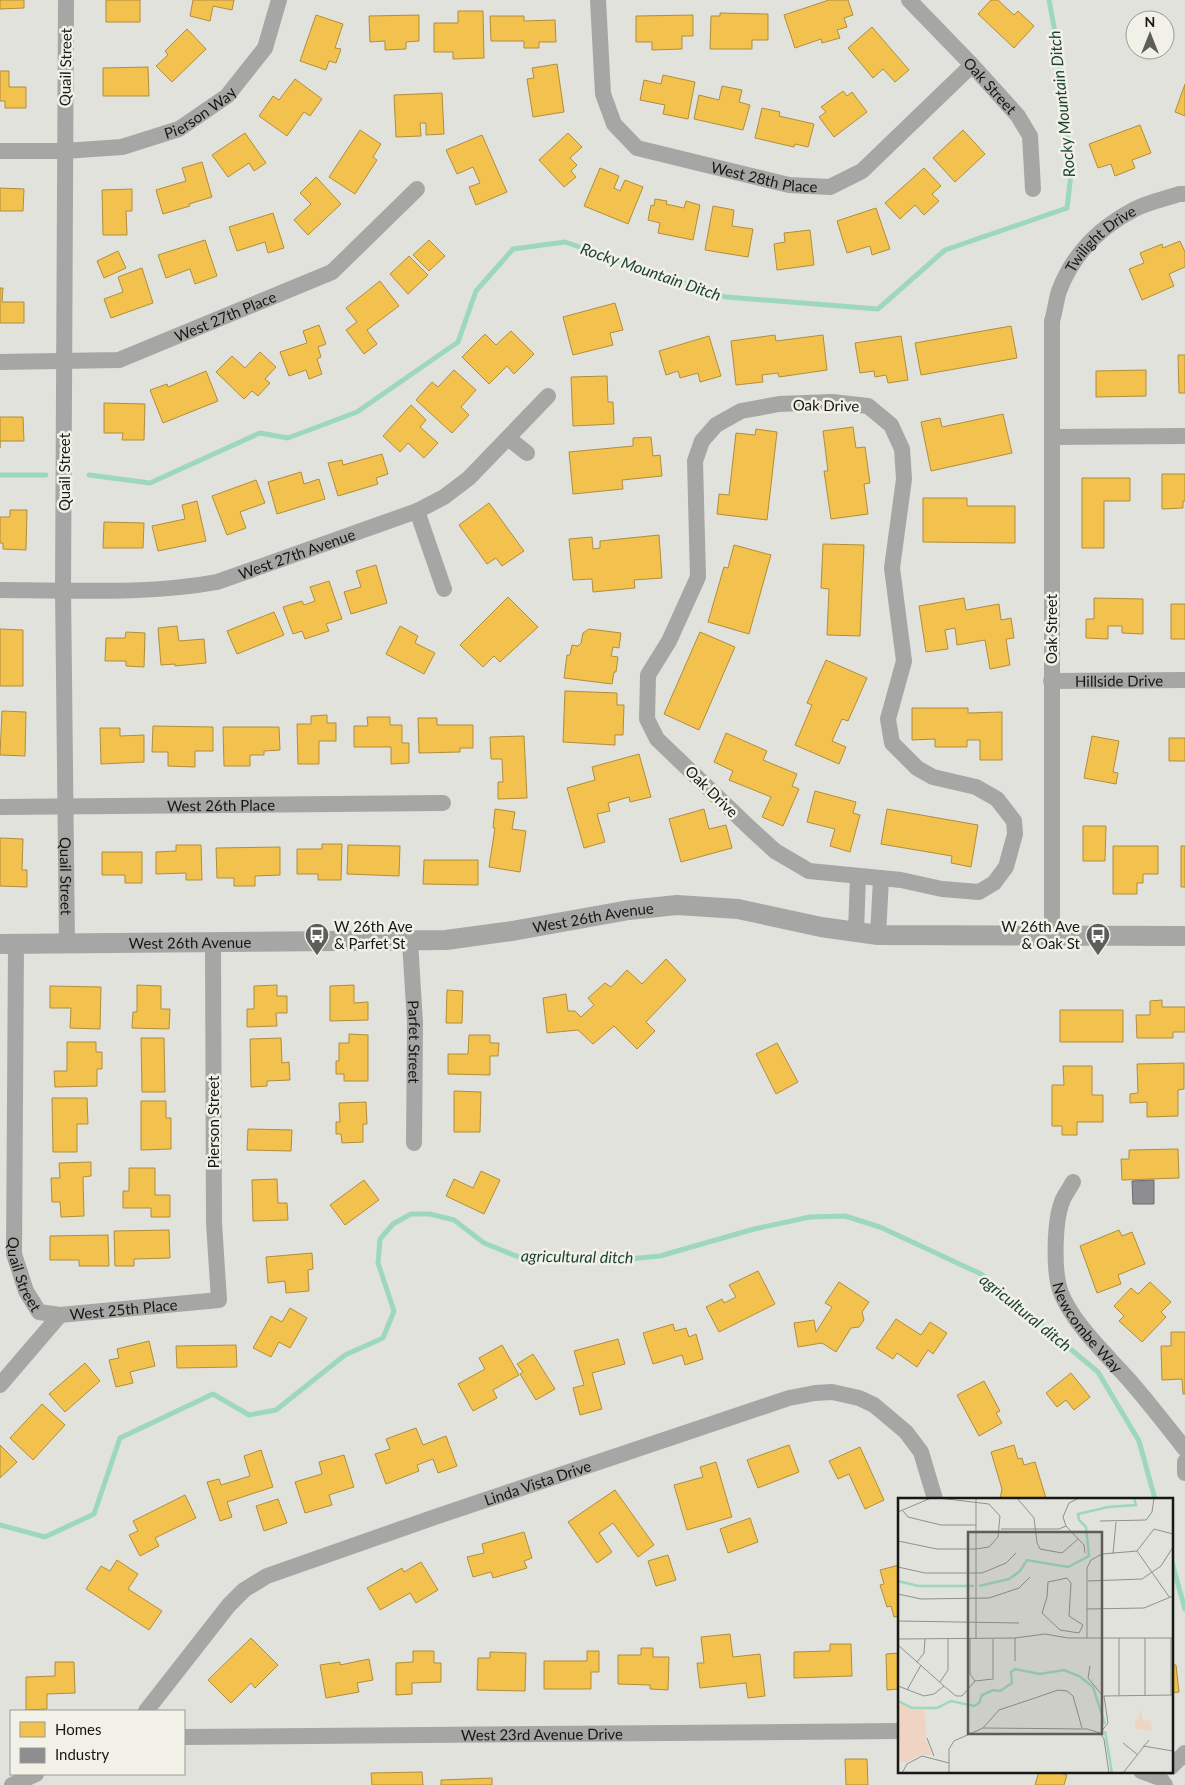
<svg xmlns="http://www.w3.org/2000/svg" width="1185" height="1785" font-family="Lato,sans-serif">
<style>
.homes{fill:#f2c14e;stroke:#b08e3c}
.industry{fill:#8d8d92;stroke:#6a6a6c}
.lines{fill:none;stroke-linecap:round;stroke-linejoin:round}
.stream{stroke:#9dd8bc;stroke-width:5}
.minor{stroke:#a6a6a5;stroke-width:16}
.tertiary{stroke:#a6a6a5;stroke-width:20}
.labels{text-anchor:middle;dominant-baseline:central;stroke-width:5;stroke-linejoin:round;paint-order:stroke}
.street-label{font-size:15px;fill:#171713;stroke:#f2f1e8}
.poi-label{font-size:15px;fill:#171713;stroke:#f2f1e8;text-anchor:start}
.water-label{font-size:16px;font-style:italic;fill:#1c4132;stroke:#f2f1e8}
.inset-river{fill:none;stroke:#9dd8bc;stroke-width:2.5}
.inset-road{fill:none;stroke:#91918c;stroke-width:1}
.view{fill:#5e5e59;fill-opacity:0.15;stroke:#5e5e59;stroke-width:2.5}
.inset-edge{fill:none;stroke:#171713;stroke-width:2.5}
</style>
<rect width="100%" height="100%" fill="#e2e2dc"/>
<path class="homes" d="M0,0H24V8L0,9Z
M106,0H140V22H106Z
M193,0H234L232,10L213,6L210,21L190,16Z
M829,0H848L853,15L844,18L847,27L837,30L840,38L822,43L821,39L795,48L784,15Z
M991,0H998L1014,15L1018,11L1034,26L1014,48L978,14Z
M458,11H483L484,58L453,59V52H434V23H458Z
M720,13L768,14V40H752V49H710L711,16H720Z
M316,15L343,24L335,48L341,49L336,63L329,61L326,70L300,61Z
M419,15V41L406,42V49L385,50V41L370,42L369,16Z
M693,15V36H682V49L652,50V42H636V16Z
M490,16H524V21L555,20L556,42H539V48H524V41H491Z
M872,27L909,70L895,82L883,69L873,78L848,48Z
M187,29L206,49L172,82L156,66L168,55L165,51Z
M557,64L564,112L533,117L527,79L534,78L532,68Z
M148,67L149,96H103V68Z
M0,71H9V87H26V108H5V101H0Z
M663,75L695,82L688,119L663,114L665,105L640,100L644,80L661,84Z
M295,79L322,99L310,116L304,112L287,136L259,116L273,96L279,100Z
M1185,84V116L1175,112Z
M722,86L742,90L739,102L750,105L743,130L694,119L699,95L719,100Z
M843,91L847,96L852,92L867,112L834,137L819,117L826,112L821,107Z
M442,93L444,134L426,135V123H420L421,136L396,137L394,95Z
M762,108L780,112L779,116L814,124L808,147L795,144L794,147L755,138Z
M1140,125L1151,153L1132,160L1135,168L1115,176L1111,164L1098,168L1089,144Z
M360,130L381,144L373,157L377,160L355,194L329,177Z
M963,130L985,154L955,182L933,158Z
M245,133L266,163L254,171L249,163L228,177L212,155Z
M568,133L582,147L570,158L577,165L571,171L576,177L564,187L539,160Z
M482,135L507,192L476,205L469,187L480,183L473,167L457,174L446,150Z
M202,162L212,197L189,204L190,206L163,214L156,190L186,181L182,168Z
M600,168L619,176L614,188L620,191L625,180L643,187L628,224L584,206Z
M924,168L941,186L932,194L939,201L924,215L915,205L900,219L885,203Z
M316,177L341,204L308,235L294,220L311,204L300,193Z
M0,188L24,189L23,211H0Z
M132,189V211H126L127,235H103L102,190Z
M655,199L667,201L666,204L684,208L686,201L700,205L693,240L658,233L660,223L648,220L651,205L654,206Z
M713,206L734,210L732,226L753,229L748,257L705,250Z
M876,208L890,249L872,255L870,246L847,253L837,221Z
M273,213L284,248L268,253L265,242L237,251L229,227Z
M810,230L814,265L777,270L774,244L785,242L784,233Z
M205,240L217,276L195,284L190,269L166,278L158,255Z
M429,240L445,256L429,271L413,255Z
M1180,241L1185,252V267L1169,274L1174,286L1142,300L1129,269L1144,263L1140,253L1162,244L1163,248Z
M118,251L126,268L104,278L97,261Z
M409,256L428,275L408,294L390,274Z
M142,268L153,303L111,318L104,299L123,292L118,277Z
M380,281L399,306L367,330L377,344L364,354L346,330L357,322L346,308Z
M0,288H3L2,302H24V323H0Z
M615,303L623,330L610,333L613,345L573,355L563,317Z
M319,325L326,344L318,347L321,357L317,359L322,374L309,379L306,370L289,376L280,352L307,343L303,331Z
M1011,326L1017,358L921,375L915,343Z
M511,331L534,354L514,374L507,366L489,384L462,357L485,334L496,345Z
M775,335L776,341L823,335L827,370L779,377L778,373L762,375L763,382L736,385L731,341Z
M709,336L721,376L700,382L698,373L680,378L678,371L666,375L659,351Z
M901,336L908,380L888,383L886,375L875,377L874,371L860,373L855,343Z
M260,352L276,367L265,379L270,383L258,396L252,391L244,399L216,372L232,356L245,368Z
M1178,355H1185V393H1179Z
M454,370L476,390L461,407L469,415L452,433L416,400L432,382L438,387Z
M1146,370V396L1096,397V371Z
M206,371L218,401L163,423L150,390L167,384L168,387Z
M607,376L608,402H613L614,424L573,426L571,377Z
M104,403L145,404L144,440H122L123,433H104Z
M411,405L426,420L420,427L438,443L424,458L408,443L400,452L383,436Z
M1003,414L1012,453L931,471L921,422L940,418L942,427Z
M0,417H23L24,441H0V448Z
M853,427L856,448L865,447L870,483L864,484L868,514L831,519L824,471H828L823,431Z
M756,429L777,432L767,520L717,514L719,494L729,495L736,433L755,435Z
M651,437L653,456L660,455L662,476L622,480L623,489L573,494L569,452L633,446V438Z
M382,454L388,474L376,478L378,484L338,496L328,463L342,460L343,465Z
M301,472L304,484L319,479L325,499L277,514L268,482Z
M1162,474H1185V501H1183V508L1162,509Z
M1082,478H1130V501H1104V548H1082Z
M256,480L265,503L240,512L246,528L227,535L212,496Z
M923,498H967V506H1015V543L923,542Z
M197,501L206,541L158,551L152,526L185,519L182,505Z
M489,503L524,551L502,566L496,558L487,564L459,525Z
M10,510H27L26,550L3,549V543H0V517H10Z
M104,522L144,523L143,548H103Z
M659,535L662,578L634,580L635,588L593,592L592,579L573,580L569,539L592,537L593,549L600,548V541Z
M823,544L864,545L860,636L827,635L829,589L821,588Z
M734,545L771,555L749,634L708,622L724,567L728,568Z
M376,565L387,603L351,614L344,592L361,587L356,571Z
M329,581L342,619L326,624L329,631L305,639L302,631L293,634L283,607L302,601L304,605L315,601L310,587Z
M508,597L538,627L500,662L494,656L483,667L460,645Z
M964,598L966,610L999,604L1001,620L1011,618L1014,638L1006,639L1010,665L990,669L985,640L957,645L955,628L945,630L948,649L926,652L919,606Z
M1094,598L1143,599V634L1122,633V626H1108V639L1086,638V619H1094Z
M1171,604H1185V639H1171Z
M274,612L284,635L237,654L227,631Z
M177,626L179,641L204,639L206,663L175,666V664L161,665L158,628Z
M400,626L418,636L415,643L435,653L424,674L386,654Z
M0,629L23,630V686H0Z
M589,629L621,633L619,648L613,647L611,656L618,657L616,672H614L612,684L564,678L567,655H570L572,645L578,646L581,643L583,633Z
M126,632L145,633L144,667L126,666V661H105L106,638H125Z
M700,632L735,647L699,730L664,714Z
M826,660L867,678L848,721L842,719L832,741L846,747L839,764L795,745L812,705L807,703Z
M565,691L617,693V705H624L623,735H615V745L563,742Z
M912,708H968V713L1002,712V760H980V740H967V747H935V739L912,740Z
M2,711L26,712L25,756L0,755Z
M327,715V723H336V741H319V764H298L297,724H311V716Z
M367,717H390V725H402V743H409V763L391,764V747H354V726H368Z
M418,718H437V725H473V748H460V752L419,753Z
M153,726L213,727V751H195V767L168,766V752H152Z
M223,727H279L280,750L264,751V755H250V766H224Z
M100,728H120V736L144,735V762L101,764Z
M726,733L767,751L763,760L797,774L792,786L799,789L783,826L762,817L771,797L729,780L733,771L714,762Z
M524,736L527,798L498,799V782H503L502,759H491L490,737Z
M1092,736L1119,741L1113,772L1118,773L1116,784L1084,778Z
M1169,738H1185V761H1169Z
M639,754L651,797L630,802L629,797L608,803L610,811L597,814L605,842L584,848L567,788L595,780L592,767Z
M815,791L856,802L853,813L860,815L850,852L830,846L835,829L807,822Z
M495,809L515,812L512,829L526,831L520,872L489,867L495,828H493Z
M704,809L709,829L726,825L732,848L681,862L669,819Z
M887,809L978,825L971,867L951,863L952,856L881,844Z
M1083,826H1106L1105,861H1083Z
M0,838L23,839L22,870H27V887L0,886Z
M322,844H342L341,880H318V874H297V849H322Z
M176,845H201L202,880H186V873L156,874V852L176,851Z
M348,845L400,846L399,876L347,874Z
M1113,846H1158V874H1143V883H1137V894H1113Z
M1181,846H1185V887H1181Z
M280,847V875L255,876V886H234V878H217L216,848Z
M102,852H142V883H125V875H102Z
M424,860H478V885L423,884Z
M666,959L686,980L646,1022L655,1031L637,1049L614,1026L593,1044L578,1030L547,1033L543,998L566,994L568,1011H575L581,1017L594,1005L588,998L605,983L611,987L627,970L642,984Z
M137,985L161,986V1009H170L169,1029L132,1028L133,1012H137Z
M277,985V996H287V1013H276L277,1026L247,1027V1009H254V986Z
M354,985V1003L368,1002V1020L330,1021V986Z
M50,986L101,987L100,1029L70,1028L71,1008H50Z
M447,990L463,991L462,1023H446Z
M1162,1000V1007H1185V1032H1173V1038H1137L1136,1015H1150V1001Z
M1060,1010H1123V1042H1060Z
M349,1034L368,1035V1081H344V1074H336V1061H339V1043H349Z
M469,1035H490V1043H499L498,1056H490V1075L448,1074V1054H468Z
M141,1038H164L165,1092H142Z
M281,1038L282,1063L289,1062L290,1080L267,1081V1086L251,1087L250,1039Z
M67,1042H96V1052H102V1069H97V1086L55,1087L54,1071H67Z
M777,1043L798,1082L776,1094L756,1054Z
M1184,1063V1089L1178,1090V1116L1147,1117V1102L1130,1103V1094L1138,1093L1137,1064Z
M1063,1066H1092V1095H1103V1122H1077V1135H1062V1126H1052V1085H1064Z
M454,1091L481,1092L480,1132H454Z
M52,1098H87L88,1124H77V1152H53Z
M141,1101H166V1118H171V1149L141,1150Z
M366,1102L367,1124H363V1142L342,1143L341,1134H336V1122H340L339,1103Z
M248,1129L292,1130L291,1151L247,1150Z
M1178,1149L1179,1178L1122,1180L1121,1159H1129V1150Z
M91,1162V1176L83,1177L84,1216L61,1217L60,1202H52L51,1178H60L59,1163Z
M129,1168H155V1195H170V1217H151V1208H123V1191H129Z
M481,1171L500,1180L484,1214L446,1196L454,1179L473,1188Z
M277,1179L278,1203H287L288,1220L253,1221L252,1180Z
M364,1180L379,1200L345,1225L330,1205Z
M169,1230L170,1258L134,1259V1266H115L114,1231Z
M1119,1230L1122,1236L1132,1232L1145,1264L1118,1275L1121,1284L1097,1293L1080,1246Z
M108,1235L109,1266H79V1260H50V1236Z
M312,1253L313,1269L308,1270L309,1291L286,1293L285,1281L268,1283L266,1257Z
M758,1271L775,1304L719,1332L706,1307L722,1299L724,1303L736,1297L729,1285Z
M839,1282L869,1302L862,1312L864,1320L859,1327L851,1328L836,1352L822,1343L798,1347L794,1323L814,1320L816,1332L832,1307L825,1303Z
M1150,1282L1171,1302L1161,1312L1166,1317L1142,1342L1119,1321L1124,1316L1114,1306L1131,1288L1138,1294Z
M290,1308L307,1318L290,1348L279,1342L271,1357L253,1348L271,1316L282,1322Z
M896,1319L921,1335L930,1322L947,1333L933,1354L928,1350L917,1367L897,1353L893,1359L876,1348Z
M673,1324L675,1331L686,1328L689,1337L696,1334L703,1359L685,1365L682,1355L653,1364L643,1333Z
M1171,1332H1185V1394H1183L1182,1379L1162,1380L1161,1346H1171Z
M618,1339L625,1364L592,1373L602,1409L580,1415L573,1388L584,1385L574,1351Z
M149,1341L155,1366L130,1372L133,1383L116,1387L109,1360L119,1358L117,1349Z
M236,1345L237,1367L177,1368L176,1346Z
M502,1345L519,1375L493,1390L497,1398L473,1411L458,1384L485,1369L479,1358Z
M533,1354L555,1389L536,1400L520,1374L523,1372L517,1364Z
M85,1363L100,1381L65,1412L49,1394Z
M1071,1373L1090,1397L1074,1410L1066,1400L1057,1407L1046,1393Z
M984,1381L1000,1411L996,1413L1002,1423L979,1436L957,1395Z
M42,1404L65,1425L33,1460L10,1438Z
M416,1428L423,1445L446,1436L457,1466L438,1473L433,1459L417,1465L419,1471L386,1484L375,1454L390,1449L386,1439Z
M0,1445L17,1462L0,1478Z
M789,1445L799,1472L758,1488L747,1460Z
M1014,1445L1018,1459L1022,1458L1024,1465L1035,1462L1046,1498L1000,1499L1002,1489L991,1452Z
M860,1447L884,1500L865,1509L849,1474L838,1479L829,1461Z
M261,1450L273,1487L227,1502L232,1517L220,1521L207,1482L219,1479L221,1485L250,1476L244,1456Z
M344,1455L354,1487L329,1495L332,1505L305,1513L295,1482L322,1474L319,1462Z
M716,1462L732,1517L687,1530L674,1485L703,1477L700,1467Z
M615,1490L654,1545L638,1557L613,1523L599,1533L612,1552L597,1563L568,1522Z
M185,1495L196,1518L155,1538L159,1546L140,1556L129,1535L138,1531L133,1521Z
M278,1499L287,1523L264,1531L256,1506Z
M750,1518L758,1542L728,1553L720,1529Z
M524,1532L532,1558L524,1561L527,1568L493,1578L491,1572L473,1577L467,1557L484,1553L482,1544Z
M668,1555L676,1580L656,1586L648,1561Z
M117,1560L138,1574L128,1589L162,1611L149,1630L86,1589L101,1566L110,1571Z
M421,1562L438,1590L416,1603L410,1593L380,1610L367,1588L402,1568L404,1572Z
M899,1565V1616L894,1617L891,1606L887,1607L880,1585L884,1584L880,1570Z
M730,1634L733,1657L760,1654L765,1696L748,1698L746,1683L700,1688L697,1663H704L701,1637Z
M251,1638L278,1665L255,1688L251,1683L231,1703L208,1680Z
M830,1644H851L852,1676L794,1678V1652L830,1651Z
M641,1648H653V1657H669L668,1690L650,1689V1685L618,1684V1655H641Z
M413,1651H434V1663H441V1682L412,1683V1694L396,1695V1663L413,1662Z
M587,1651H599V1672H591V1689H544V1661H587Z
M490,1652L526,1653L525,1691L477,1690L478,1658H490Z
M899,1653V1689L887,1690L886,1654Z
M369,1659L373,1680L357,1683L359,1692L326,1698L320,1665L340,1662V1665Z
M55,1662H74L75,1693L47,1694V1709L26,1710V1677L55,1676Z
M1171,1665H1176L1179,1692L1171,1693Z
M845,1759H867L868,1785H846Z
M1039,1771H1053L1067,1775L1064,1785H1035Z
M422,1772L423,1785H372L371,1773Z
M492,1778V1785H441V1780Z"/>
<path class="industry" d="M1154,1180V1204H1133L1132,1181Z"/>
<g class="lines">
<path class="stream" d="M0,475H46
M89,475L150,483L260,433L288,438L357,412L458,342L476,291L513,249L565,242L726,297L878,309L945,250L1067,208L1071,174L1057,43L1049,0
M0,1525L45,1537L94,1514L120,1438L213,1394L249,1415L276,1410L345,1355L383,1338L394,1311L378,1263L380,1239L393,1224L411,1214H430L454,1220L484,1243L521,1258L629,1259L660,1256L754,1229L810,1217L845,1216L880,1227L981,1274L1098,1372L1139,1441L1155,1499
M1171,1559L1185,1609"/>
<g class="minor">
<path id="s1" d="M66,0L63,590L67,943"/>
<path id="s2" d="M598,0L603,94L614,124L637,148L789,185L830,187L862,171L972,65"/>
<path id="s3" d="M909,0L972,65L1018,116L1030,136L1033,189"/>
<path id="s4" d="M0,151H64L122,147L179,129L227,96L265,48L279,0"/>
<path id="s5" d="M0,362L119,360L332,272L417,189"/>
<path d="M832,402L868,406L891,425L902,449L904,479L892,568L904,661L888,719L892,743L917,768L933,777L976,787L997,799L1014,821L1015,834L1006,867L994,883L979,892L942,889L901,880L809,871L775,851L752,830L657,739L647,719L648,675L669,641L698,577L695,461L702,441L716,425L741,411L779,404Z"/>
<path d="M1053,437L1185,436"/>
<path d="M508,438L527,453"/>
<path d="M417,511L444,589"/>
<path id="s6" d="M0,590C72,590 146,595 217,582L417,511L444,497L469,478L548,396"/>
<path id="s7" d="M1051,681L1185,680"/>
<path id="s8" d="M0,807L443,803"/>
<path d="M856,932L858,876"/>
<path d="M878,935L881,879"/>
<path id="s9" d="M1052,936V321C1055,311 1056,301 1059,291C1073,254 1100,227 1135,209C1149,202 1165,199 1179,194H1185"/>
<path id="s10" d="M410,942L415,1023L414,1143"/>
<path id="s11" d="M16,944L14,1254L26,1291L39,1312L60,1315"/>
<path id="s12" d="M1073,1182C1070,1188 1066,1193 1063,1199C1054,1220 1053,1272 1061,1293C1074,1325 1107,1355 1130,1381C1149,1403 1167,1426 1185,1449"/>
<path id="s13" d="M0,1385L60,1315L219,1300L214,1223L213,943"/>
<path d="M1185,1462V1473"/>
<path id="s14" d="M146,1711L229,1605L244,1590L267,1576L435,1517L789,1398L815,1393L832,1392L859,1398L874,1405L906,1432L921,1452L935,1499"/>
<path id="s15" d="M184,1737L899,1731"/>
<path d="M1171,1767L1185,1753"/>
<path d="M1141,1771L1160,1778L1165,1785"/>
<path d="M12,1785L36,1774"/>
</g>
<path class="tertiary" id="s16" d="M0,944L446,940L512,931L629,910L677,905L738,909L821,927L878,935L1185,936"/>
</g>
<defs>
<symbol id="bus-pin" viewBox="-11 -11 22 30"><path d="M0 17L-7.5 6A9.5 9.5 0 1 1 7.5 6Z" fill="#5e5e59" stroke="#f2f1e8"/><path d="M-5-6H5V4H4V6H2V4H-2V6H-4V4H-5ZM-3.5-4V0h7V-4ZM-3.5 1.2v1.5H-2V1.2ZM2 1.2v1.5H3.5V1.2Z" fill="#fff"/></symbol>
</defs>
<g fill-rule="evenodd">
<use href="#bus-pin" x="303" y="921" width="28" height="38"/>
<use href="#bus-pin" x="1084" y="921" width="28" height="38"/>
</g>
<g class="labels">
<g class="street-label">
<text transform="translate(65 67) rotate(-89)">Quail Street</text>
<text stroke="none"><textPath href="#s3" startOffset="118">Oak Street</textPath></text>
<text stroke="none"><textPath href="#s4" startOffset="208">Pierson Way</textPath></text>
<text stroke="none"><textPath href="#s2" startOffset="290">West 28th Place</textPath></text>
<text stroke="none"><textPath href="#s9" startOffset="714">Twilight Drive</textPath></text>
<text stroke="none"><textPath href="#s5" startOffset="234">West 27th Place</textPath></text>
<text transform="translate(826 405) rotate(1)">Oak Drive</text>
<text transform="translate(64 472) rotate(-90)">Quail Street</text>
<text stroke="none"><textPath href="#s6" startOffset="302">West 27th Avenue</textPath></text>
<text transform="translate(1051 629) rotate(-90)">Oak Street</text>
<text stroke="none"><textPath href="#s7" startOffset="68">Hillside Drive</textPath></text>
<text transform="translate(712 791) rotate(44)">Oak Drive</text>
<text stroke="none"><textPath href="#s8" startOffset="221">West 26th Place</textPath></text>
<text stroke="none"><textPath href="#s1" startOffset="876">Quail Street</textPath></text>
<text stroke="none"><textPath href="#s16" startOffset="595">West 26th Avenue</textPath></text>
<text stroke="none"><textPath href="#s16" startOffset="190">West 26th Avenue</textPath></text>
<text stroke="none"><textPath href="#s10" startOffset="100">Parfet Street</textPath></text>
<text transform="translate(213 1122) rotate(-90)">Pierson Street</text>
<text stroke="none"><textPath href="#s11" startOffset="332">Quail Street</textPath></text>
<text stroke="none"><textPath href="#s13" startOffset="156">West 25th Place</textPath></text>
<text stroke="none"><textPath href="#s12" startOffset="158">Newcombe Way</textPath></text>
<text stroke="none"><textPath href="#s14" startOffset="469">Linda Vista Drive</textPath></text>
<text stroke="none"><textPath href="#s15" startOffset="358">West 23rd Avenue Drive</textPath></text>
</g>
<g class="poi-label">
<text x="334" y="926">W 26th Ave<tspan x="334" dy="17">&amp; Parfet St</tspan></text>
<text x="1080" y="926" text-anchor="end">W 26th Ave<tspan x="1080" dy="17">&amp; Oak St</tspan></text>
</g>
<g class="water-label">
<text transform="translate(1061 104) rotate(-96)">Rocky Mountain Ditch</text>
<text transform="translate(651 271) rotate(19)">Rocky Mountain Ditch</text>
<text transform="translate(577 1256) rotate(1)">agricultural ditch</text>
<text transform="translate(1026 1312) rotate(39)">agricultural ditch</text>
</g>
</g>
<g transform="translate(898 1498)">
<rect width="275" height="275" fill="#e2e2dc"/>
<path d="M0,205L14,212H27L28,241L34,257L23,256L8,264H0ZM243,211L245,223L251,222L255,233L237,230V221H240Z" fill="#efd3c3"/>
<path class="inset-river" d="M0,83L20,88H76M81,88L111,81L122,73L129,62L170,69L191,58L188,29L181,22L180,16L210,9L238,7L236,0M0,203L14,210H39L53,203L76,208L81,205L84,197L95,192L102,193L114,185L113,174L117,171L142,176L166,172L181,178L195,189L207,226M207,233L214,275"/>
<path class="inset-road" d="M78,0V141M119,0L136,20L139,45L142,51L164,55L180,41M181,0L171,5L165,19L168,28L186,47L187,55M5,13L10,19L43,27H78M0,14L33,0M202,23L248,22L254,14L256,0M103,31H161L168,28M0,43L39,51H78L91,49L100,39L102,18L91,6L41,0M239,53L272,100M215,56L218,24M0,69L27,75H84L108,65L118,55M169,80L173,85L171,118L185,127L181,135L162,132L144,115L149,99L150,84ZM190,83L244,81L263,68L275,49M0,96L23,101L91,100L121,90L132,79M189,111L246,110L275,98M0,123L121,125M117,140V163M189,140V70L193,62L204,56L239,53L256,31L275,36M221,140V197M273,140V197M0,141L117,140L147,136L170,140H275M72,141V176L77,183M0,147L46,188M19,164L26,155L27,141M192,168L190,180L205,198M42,184L50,172V141M0,188L26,198L36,196L46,188L58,198H64L77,183L95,181V141M9,192L23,167M247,197V140M85,230L189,231L202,235L206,241L211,275M202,235L210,225L206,198L275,197M29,240L36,258M225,245L240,257M245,248L275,253M4,275L9,266L24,258L51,265M51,275V251L56,243L85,230L101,212L134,201L160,192L169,193L175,198L184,230M225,275L251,242"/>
<path class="view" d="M70,34H204V236H70Z"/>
<rect width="275" height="275" class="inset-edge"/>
</g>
<rect x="10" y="1710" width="175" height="65" fill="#f2f1e8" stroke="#9a9a93"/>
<rect x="20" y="1722" width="25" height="15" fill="#f2c14e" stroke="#9a9a93"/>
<text x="55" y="1735" font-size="15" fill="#171713">Homes</text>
<rect x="20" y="1748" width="25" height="15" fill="#8d8d92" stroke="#9a9a93"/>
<text x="55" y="1760" font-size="15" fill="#171713">Industry</text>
<g transform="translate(1150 35)"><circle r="24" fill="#f2f1e8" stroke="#9a9a93"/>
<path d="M0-4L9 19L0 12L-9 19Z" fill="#5e5e59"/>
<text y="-8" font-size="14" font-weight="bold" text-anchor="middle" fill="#171713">N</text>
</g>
</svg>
